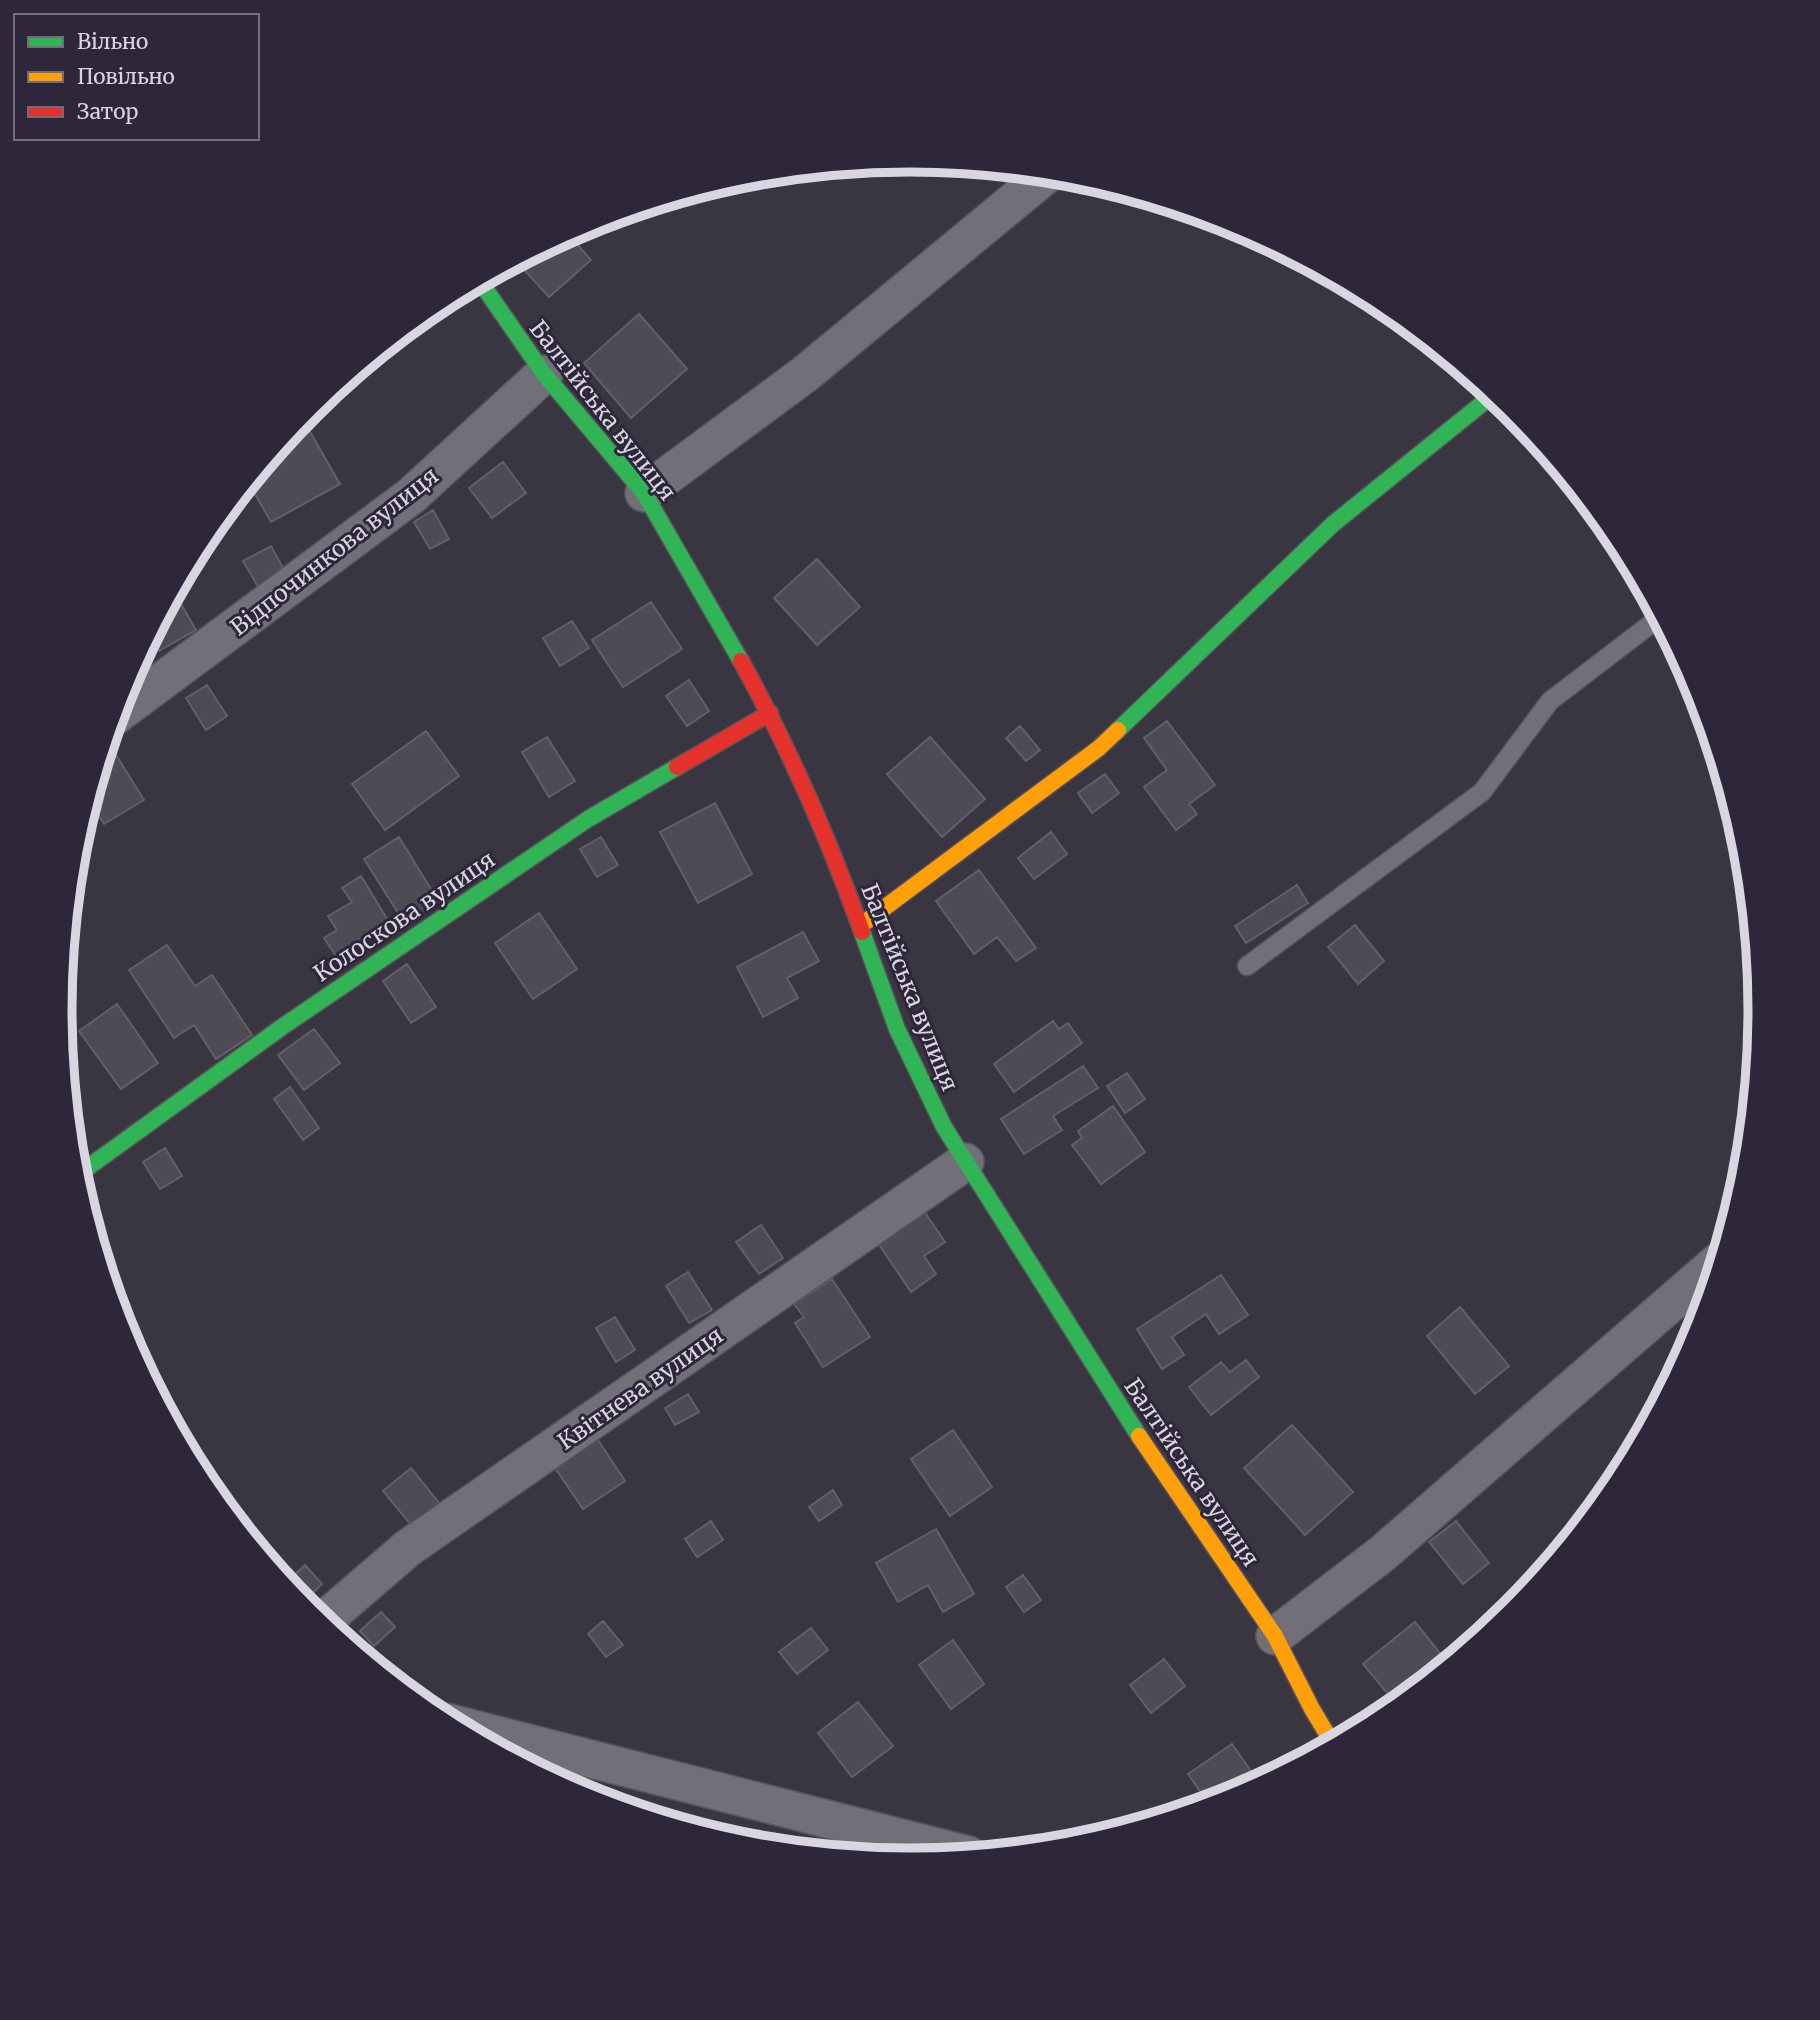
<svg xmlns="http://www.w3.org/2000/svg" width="1820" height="2020" font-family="Merriweather,serif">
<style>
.building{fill:#4e4b54;stroke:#635f69;stroke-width:2}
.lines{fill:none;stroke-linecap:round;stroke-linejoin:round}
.lane-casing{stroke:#56525c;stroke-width:21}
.street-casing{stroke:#56525c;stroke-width:40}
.fast-casing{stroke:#56525c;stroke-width:19}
.slow-casing{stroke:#56525c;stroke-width:19}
.jam-casing{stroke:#56525c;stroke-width:19}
.lane{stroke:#726f78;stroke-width:18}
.street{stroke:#726f78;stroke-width:37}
.fast{stroke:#30b455;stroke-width:16}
.slow{stroke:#ff9f0a;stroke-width:16}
.jam{stroke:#e5322d;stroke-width:16}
.labels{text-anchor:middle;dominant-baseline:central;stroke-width:6;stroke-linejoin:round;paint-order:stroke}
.street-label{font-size:23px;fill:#d9d5e1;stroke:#2e273a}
.rim{fill:none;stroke:#d9d5e1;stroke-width:9}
</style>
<rect width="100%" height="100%" fill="#3a3641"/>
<path class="building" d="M567,233L591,260L549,297L516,261Z
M639,314L687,369L631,418L584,363Z
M309,430L340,484L271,522L248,482L276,448Z
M503,462L526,493L492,518L469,488Z
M433,510L449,539L430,549L414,522Z
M271,546L287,575L260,590L243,561Z
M817,559L860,607L817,645L774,598Z
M174,592L196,630L159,651L150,636Z
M651,602L682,649L623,687L592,640Z
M572,621L589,648L560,666L543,638Z
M689,680L709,711L687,726L666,696Z
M207,685L227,716L206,730L186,698Z
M1167,721L1215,785L1189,804L1197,814L1176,830L1144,787L1167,770L1144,738Z
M1020,726L1040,750L1026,761L1006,738Z
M426,731L459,776L385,830L352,784Z
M547,737L575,781L549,797L522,752Z
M930,737L985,799L942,837L887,774Z
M116,755L144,800L104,824L89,800L100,765Z
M1105,774L1119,793L1092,813L1078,793Z
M715,803L752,874L698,903L660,832Z
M1051,832L1067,854L1034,879L1018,858Z
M399,837L439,902L405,924L364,859Z
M601,837L618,865L597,877L580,849Z
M979,870L1036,948L1016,961L997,937L974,954L936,901Z
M361,876L389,922L336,956L324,938L337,930L328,916L352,902L342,888Z
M1297,885L1308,903L1246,943L1235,926Z
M539,913L577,969L533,999L495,943Z
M1355,925L1384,961L1358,984L1328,947Z
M803,932L819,961L787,978L798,998L763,1017L737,967Z
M167,945L195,986L212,975L252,1035L216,1059L194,1025L174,1038L129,970Z
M407,964L436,1007L411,1023L383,981Z
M117,1004L158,1063L121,1089L79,1031Z
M1053,1021L1059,1029L1068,1023L1082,1043L1014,1092L994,1064Z
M314,1029L340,1063L304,1090L278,1055Z
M1083,1066L1098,1088L1053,1116L1062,1130L1024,1154L1001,1119Z
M1127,1073L1145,1099L1125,1113L1107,1086Z
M290,1087L319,1128L303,1140L274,1099Z
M1113,1106L1145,1152L1101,1184L1072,1145L1082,1138L1078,1131Z
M165,1148L182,1176L160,1189L143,1162Z
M924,1211L945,1242L924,1256L936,1274L911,1292L878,1243Z
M761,1225L783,1258L759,1274L736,1242Z
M688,1272L712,1310L689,1323L666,1286Z
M1221,1275L1248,1315L1219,1334L1206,1314L1172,1337L1184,1355L1162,1369L1137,1329Z
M832,1279L870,1337L823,1367L795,1323L804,1317L794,1304Z
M1460,1307L1509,1366L1475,1394L1427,1336Z
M615,1317L635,1350L616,1362L596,1328Z
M1246,1360L1259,1377L1211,1415L1189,1387L1221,1362L1230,1372Z
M688,1394L699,1412L675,1425L665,1408Z
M1292,1425L1353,1492L1305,1535L1244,1468Z
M953,1430L992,1487L950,1516L911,1459Z
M596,1437L625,1481L583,1509L553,1465Z
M411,1468L444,1509L416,1531L383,1491Z
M833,1490L842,1505L819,1521L809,1507Z
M711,1521L723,1540L697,1557L685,1539Z
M1456,1521L1489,1563L1463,1584L1429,1542Z
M936,1529L974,1594L943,1612L928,1585L898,1602L876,1563Z
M305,1565L322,1584L309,1596L292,1577Z
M1023,1575L1041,1600L1024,1612L1006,1587Z
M381,1612L395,1627L374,1646L360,1631Z
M603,1621L623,1645L606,1657L588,1634Z
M1415,1622L1448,1663L1397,1705L1363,1664Z
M811,1628L828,1650L797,1674L779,1652Z
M953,1640L984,1684L951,1709L919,1665Z
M1164,1659L1185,1686L1151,1713L1130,1685Z
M858,1702L893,1746L852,1777L818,1733Z
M1232,1744L1255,1777L1221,1800L1209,1804L1188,1774Z"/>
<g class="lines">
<defs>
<path id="lane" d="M1247,966L1482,792L1550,701L1660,617"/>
<path id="street" d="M644,493L805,374L1048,173
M115,716L411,496L544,374
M322,1622L408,1548L965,1162
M1275,1636L1383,1553L1718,1262
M446,1722L968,1855"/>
<path id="fast" d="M479,280L544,374L644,493L741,661
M1118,730L1333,524L1494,394
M862,932L897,1029L944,1127L1139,1436
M76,1176L282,1027L588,819L677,767"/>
<path id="slow" d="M860,926L1099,748L1118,730
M1139,1436L1275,1636L1312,1709L1333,1744"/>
<path id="jam" d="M741,661C789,748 829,839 862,932
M677,767L770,713"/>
</defs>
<use href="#lane" class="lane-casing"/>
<use href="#street" class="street-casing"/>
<use href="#fast" class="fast-casing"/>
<use href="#slow" class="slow-casing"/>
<use href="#jam" class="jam-casing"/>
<use href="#lane" class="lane"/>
<use href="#street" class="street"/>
<use href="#fast" class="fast"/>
<use href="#slow" class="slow"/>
<use href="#jam" class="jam"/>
</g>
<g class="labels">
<g class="street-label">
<text transform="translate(603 410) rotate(52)">Балтійська вулиця</text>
<text transform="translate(334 551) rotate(-38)">Відпочинкова вулиця</text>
<text transform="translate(404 916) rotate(-34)">Колоскова вулиця</text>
<text transform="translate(910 987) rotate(68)">Балтійська вулиця</text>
<text transform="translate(640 1388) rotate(-35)">Квітнева вулиця</text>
<text transform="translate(1192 1472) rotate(56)">Балтійська вулиця</text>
</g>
</g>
<path d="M0 0H1820V2020H0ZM72 1010a838 838 0 1 1 1676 0a838 838 0 1 1-1676 0Z" fill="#2e273a" fill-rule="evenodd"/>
<path class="rim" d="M72 1010a838 838 0 1 1 1676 0a838 838 0 1 1-1676 0Z"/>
<rect x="14" y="14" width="245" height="126" fill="#2e273a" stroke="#726d7d" stroke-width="2"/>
<rect x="28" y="37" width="35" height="10" fill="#30b455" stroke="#726d7d" stroke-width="2"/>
<text x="77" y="49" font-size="21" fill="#d9d5e1">Вільно</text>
<rect x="28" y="72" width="35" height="10" fill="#ff9f0a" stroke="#726d7d" stroke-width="2"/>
<text x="77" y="84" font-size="21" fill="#d9d5e1">Повільно</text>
<rect x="28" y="107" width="35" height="10" fill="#e5322d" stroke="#726d7d" stroke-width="2"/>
<text x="77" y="119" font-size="21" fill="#d9d5e1">Затор</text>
</svg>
